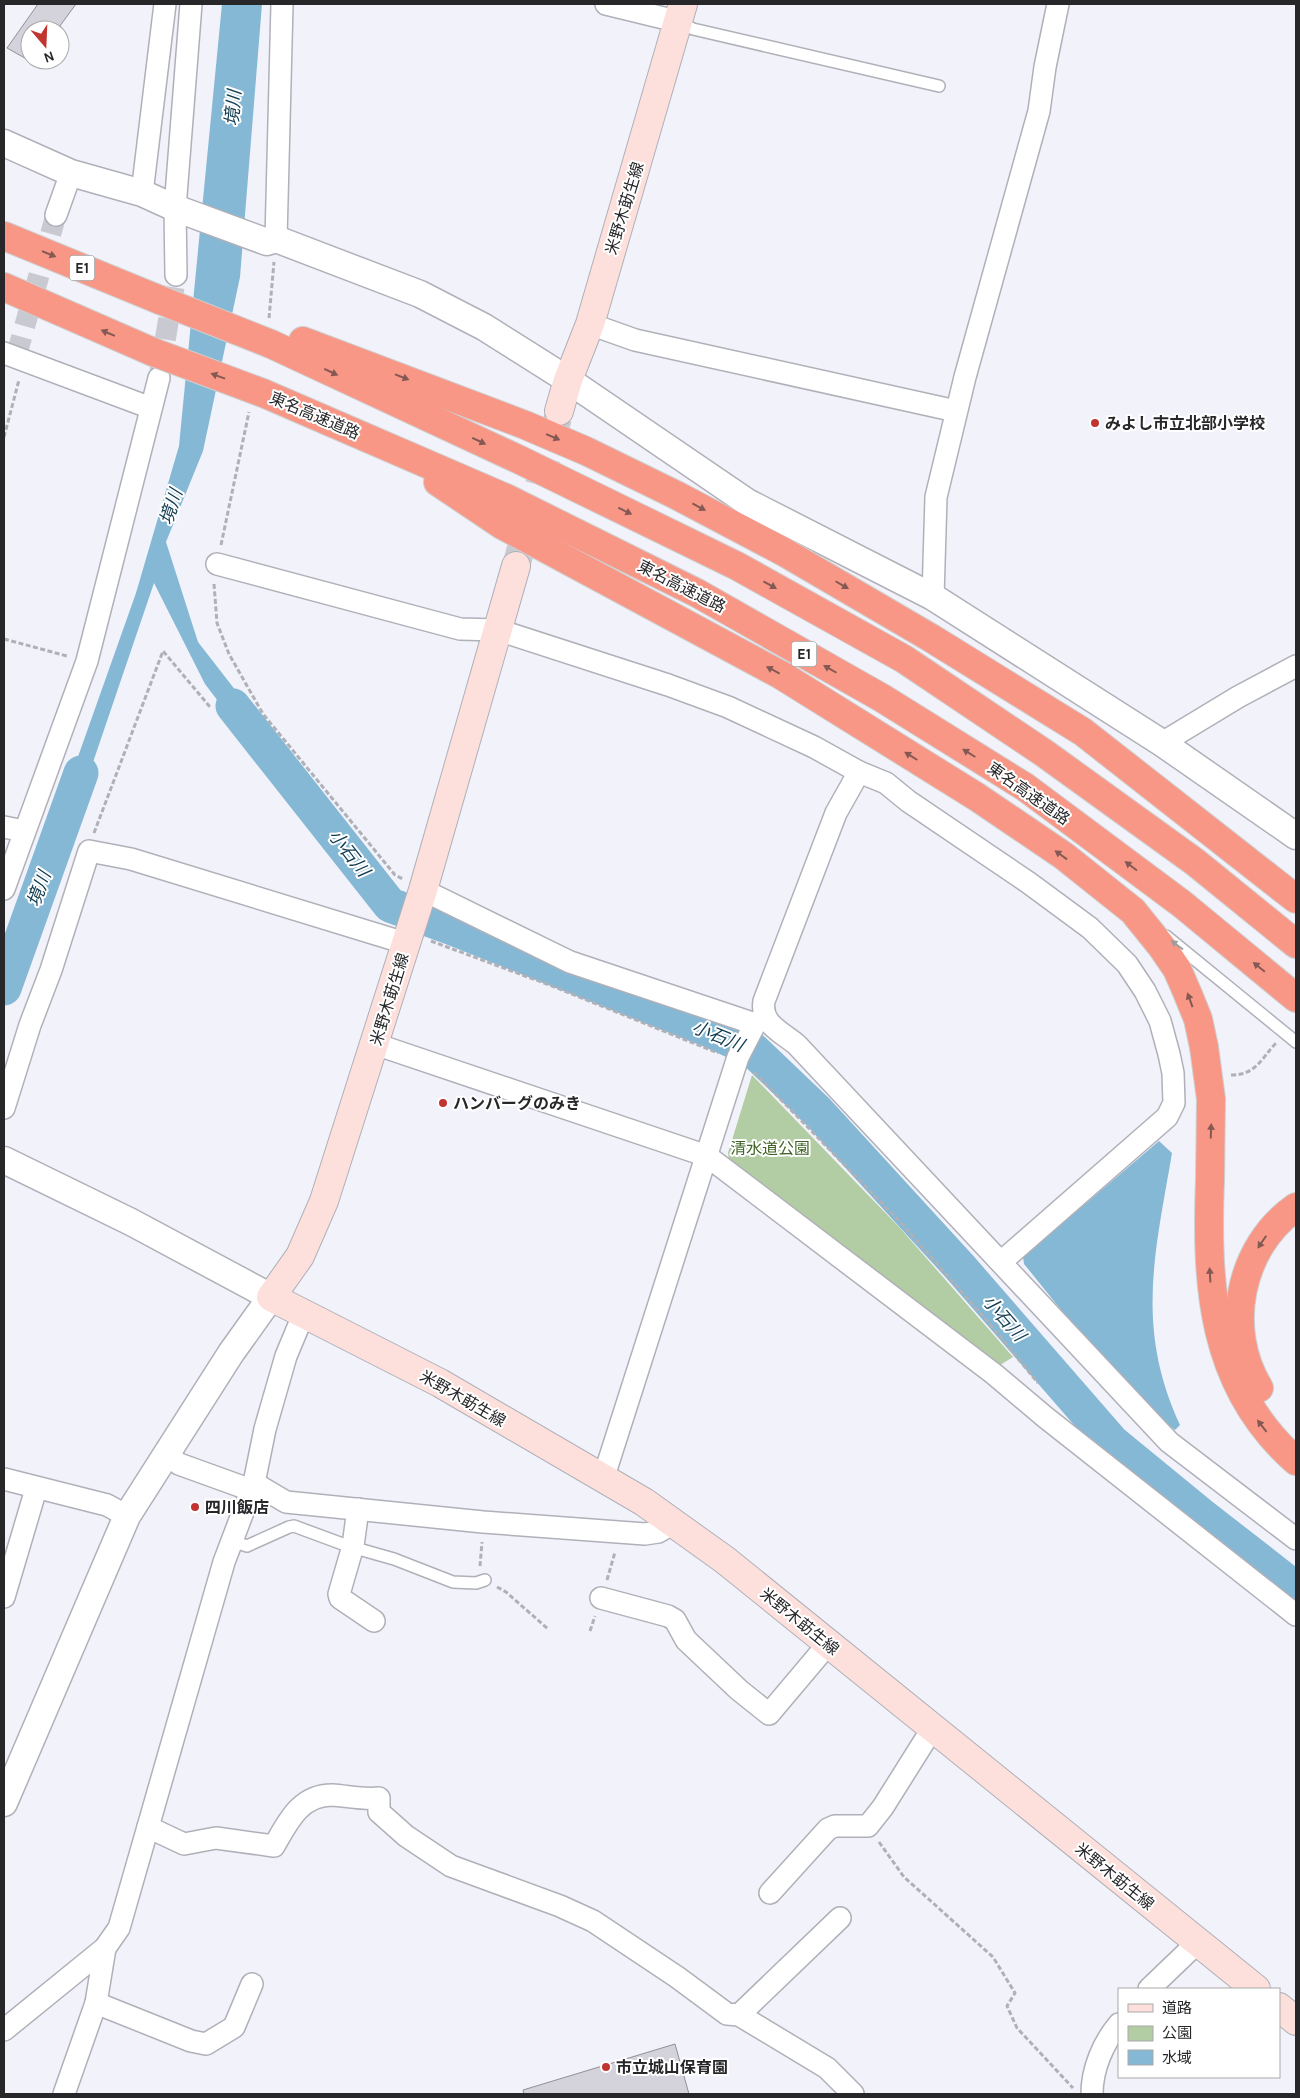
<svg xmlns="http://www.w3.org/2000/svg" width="1300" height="2098" font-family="Karla,'Noto Sans JP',sans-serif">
<rect width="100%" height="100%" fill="#f2f2fb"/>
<path fill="#b2cca3" d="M752 1075 900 1228 1013 1357 997 1367 730 1167 728 1153Z"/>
<g fill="#85b8d5">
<path d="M222 4H262L240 277 203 451 166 542 198 642 271 736 256 751 205 684 154 583 73 821 57 816 136 593 179 446Z"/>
<path d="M1159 1141 1172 1153C1155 1253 1135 1328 1180 1425L1175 1430C1116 1384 1071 1321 1024 1264L1023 1257Z"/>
</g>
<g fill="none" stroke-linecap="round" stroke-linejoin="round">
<g stroke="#85b8d5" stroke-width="35">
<path d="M233 706 390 905 450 927 714 1032 753 1050 818 1112 959 1266 1112 1442 1201 1515 1296 1589"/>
<path d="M4 988 81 773"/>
</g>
</g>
<g fill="#d4d3dc" stroke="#909098">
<path d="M38 4H76L57 30H30V61L7 48Z"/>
<path d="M675 2044 689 2094H524L523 2090Z"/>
</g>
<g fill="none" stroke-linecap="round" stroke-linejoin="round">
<g stroke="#c9c9d1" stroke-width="21" stroke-dasharray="21 11" stroke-linecap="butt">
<path d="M16 357 56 215"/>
<path d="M160 371 176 275"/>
</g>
<path stroke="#c9c9d1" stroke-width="28" stroke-dasharray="28 14" stroke-linecap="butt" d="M516 566 559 414"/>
<g stroke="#b0b0b9" stroke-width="14">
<g id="service">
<path d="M680 22 693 29 939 86"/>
<path d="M1166 936 1296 1042"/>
<path d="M232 1541 247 1546 289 1527 294 1526 348 1546 394 1559 453 1582 476 1583 485 1580"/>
</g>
</g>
<g stroke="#b0b0b9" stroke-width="24">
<g id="minor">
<path d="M606 4 680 22"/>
<path d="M142 193 165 4"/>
<path d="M56 215 71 173"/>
<path d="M276 239 282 4"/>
<path d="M176 275 175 208 191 4"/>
<path d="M590 324 635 340 956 411"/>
<path d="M4 353 151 408"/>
<path d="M217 564 460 629 498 630 668 685 728 707 814 747 859 772 886 783 908 801 1029 883 1090 928 1127 964 1145 991 1160 1021 1169 1054 1173 1073 1174 1103 1167 1117 1001 1262"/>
<path d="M933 597 936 497 965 377 1039 111 1045 67 1058 4"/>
<path d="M1162 743 1238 697 1296 666"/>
<path d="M859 772 836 813 764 1001C760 1024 782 1032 797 1045L1169 1442 1296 1539"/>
<path d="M4 827 24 831"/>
<path d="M4 889 87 661 159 378"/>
<path d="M423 890 570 962 755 1024"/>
<path d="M375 1044 707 1156 994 1374 1045 1417 1296 1615"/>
<path d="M4 1108 30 1025 51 970 89 851 131 859 405 943"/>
<path d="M167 1454 179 1464 251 1490"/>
<path d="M4 1479 107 1505 127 1516"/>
<path d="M603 1479 738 1057 755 1024 765 1017"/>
<path d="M254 1483 286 1502 483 1522 645 1534 658 1532 674 1523"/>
<path d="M358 1509 353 1546 339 1594 340 1598 374 1621"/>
<path d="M4 1597 36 1489"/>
<path d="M601 1598 668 1616 675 1620 686 1640 739 1690 769 1714 828 1644"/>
<path d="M148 1827 184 1844 216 1838 274 1846C288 1822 300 1795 332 1795 348 1796 363 1800 379 1798V1812L406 1836 451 1866 560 1906 593 1921 677 1977 727 2014 739 2015 827 2068 853 2094"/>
<path d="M770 1893 828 1829 835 1826H868L883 1807 932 1729"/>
<path d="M1149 1989 1197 1943"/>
<path d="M96 2003 191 2041 206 2044 234 2027 252 1984"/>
<path d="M739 2015 840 1918"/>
<path d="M4 2030 105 1948 119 1928 224 1562 254 1483 265 1429 286 1356 304 1313"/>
<path d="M64 2094 96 2003 105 1948"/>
<path d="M1092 2094C1092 2069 1103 2043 1119 2024"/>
</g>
</g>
<g stroke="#b0b0b9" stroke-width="29">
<g id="tertiary">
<path d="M4 143 71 173 142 193 175 208 267 242 276 239 420 294 484 327 568 380 747 502 933 597 1162 743 1296 836"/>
<path d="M4 1160 131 1222 271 1297 231 1353 127 1516 4 1803"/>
</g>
</g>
<g stroke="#b0b0b9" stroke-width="30">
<g id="secondary">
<path d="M559 411 568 380 590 324 683 4"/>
<path d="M516 566 423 890 324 1201 300 1256 271 1297 440 1383 644 1502 725 1560 1256 1989"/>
<path d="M1279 2007 1296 2021"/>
</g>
</g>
<g stroke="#cfcfd0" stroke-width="30">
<g id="motorway">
<path d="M4 236 160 300"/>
<path d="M4 287 153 352"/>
<path d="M303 341 525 425 586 451 676 495 784 552 931 638 1083 732 1296 899"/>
<path d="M271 344 520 460 737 566 904 659 1044 753 1195 862 1296 944"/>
<path d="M263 393 506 498 697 593 882 698 1025 787 1182 904 1296 998"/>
<path d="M438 482 502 525 781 675 977 797 1064 856 1133 911 1162 947 1177 969 1187 992 1198 1019 1204 1047"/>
<path d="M1210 1180C1206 1286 1211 1386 1296 1461"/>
<path d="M1259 1388C1223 1329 1239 1247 1296 1207"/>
</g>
</g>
<g stroke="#b0b0b7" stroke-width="3" stroke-dasharray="5 2.5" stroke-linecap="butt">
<path d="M269 318 274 262"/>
<path d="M4 437 19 380"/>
<path d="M221 545 249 412"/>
<path d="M214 584 217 623 229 654 263 714 395 875 403 879"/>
<path d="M4 639 67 656"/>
<path d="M94 833 163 651 210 707"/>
<path d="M431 941 552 986 718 1053"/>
<path d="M754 1072 903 1225 988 1322 1038 1383"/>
<path d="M1231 1075C1256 1075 1261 1059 1276 1043"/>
<path d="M480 1566 482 1542"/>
<path d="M607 1580 615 1552"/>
<path d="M497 1587 506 1592 548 1629"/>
<path d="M590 1631 595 1616"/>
<path d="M879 1842 904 1877 993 1957 1015 1993 1007 2006 1017 2028 1073 2088"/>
</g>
<use href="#service" stroke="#fff" stroke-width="11"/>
<use href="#minor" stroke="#fff" stroke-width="21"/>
<use href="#tertiary" stroke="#fff" stroke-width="26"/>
<use href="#secondary" stroke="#fde0db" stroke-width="28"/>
<use href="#motorway" stroke="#f89786" stroke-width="28"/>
<g stroke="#cfcfd0" stroke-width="30" stroke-linecap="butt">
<g id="motorway-bridge">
<path d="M160 300 271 344"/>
<path d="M153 352 263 393"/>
<path d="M1204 1047 1211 1099 1210 1180"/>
</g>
</g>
<use href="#motorway-bridge" stroke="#f89786" stroke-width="28"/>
</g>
<defs><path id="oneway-solid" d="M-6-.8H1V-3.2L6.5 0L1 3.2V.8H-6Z" transform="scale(1.25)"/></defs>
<g fill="#855953">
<use href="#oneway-solid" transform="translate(49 254) rotate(22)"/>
<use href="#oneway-solid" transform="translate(108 333) rotate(-157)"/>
<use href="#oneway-solid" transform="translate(331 372) rotate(25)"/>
<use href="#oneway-solid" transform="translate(218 376) rotate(-160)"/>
<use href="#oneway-solid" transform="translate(402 377) rotate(21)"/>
<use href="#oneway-solid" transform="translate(553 437) rotate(23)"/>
<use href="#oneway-solid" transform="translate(479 441) rotate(25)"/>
<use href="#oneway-solid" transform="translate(699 507) rotate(28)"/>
<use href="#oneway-solid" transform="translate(625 511) rotate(26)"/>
<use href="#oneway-solid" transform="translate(770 585) rotate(29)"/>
<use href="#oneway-solid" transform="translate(842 585) rotate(30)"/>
<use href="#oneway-solid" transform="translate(830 669) rotate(-150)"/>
<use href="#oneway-solid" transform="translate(773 670) rotate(-152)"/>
<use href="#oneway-solid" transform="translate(969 753) rotate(-148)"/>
<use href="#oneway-solid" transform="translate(911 756) rotate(-148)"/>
<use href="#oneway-solid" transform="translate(1061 855) rotate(-144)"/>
<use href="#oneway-solid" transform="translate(1131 866) rotate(-143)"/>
<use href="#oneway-solid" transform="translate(1259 967) rotate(-141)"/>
<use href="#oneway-solid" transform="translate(1190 1000) rotate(-110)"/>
<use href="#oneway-solid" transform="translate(1211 1131) rotate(-88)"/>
<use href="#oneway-solid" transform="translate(1262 1242) rotate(124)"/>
<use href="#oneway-solid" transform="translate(1210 1275) rotate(-93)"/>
<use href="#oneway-solid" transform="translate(1262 1426) rotate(-128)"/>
</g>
<use fill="#9e9e9f" href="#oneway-solid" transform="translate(1177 945) rotate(-143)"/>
<g fill="#c23430" stroke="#fff" stroke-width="2">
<circle cx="1095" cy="423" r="5"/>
<circle cx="443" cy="1103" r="5"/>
<circle cx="195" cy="1507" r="5"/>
<circle cx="606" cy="2067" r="5"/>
</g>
<g text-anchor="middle" stroke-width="4" stroke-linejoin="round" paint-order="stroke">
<g fill="#fff" stroke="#68686a" stroke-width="1">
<rect x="69.5" y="255.5" width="25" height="25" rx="4"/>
<rect x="791.5" y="641.5" width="25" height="25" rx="4"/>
</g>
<g font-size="15" font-weight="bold" fill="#27272a">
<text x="82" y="273">E1</text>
<text x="804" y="659">E1</text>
</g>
<g font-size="16" fill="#27272a" stroke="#fff">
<text transform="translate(624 208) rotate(-73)" y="6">米野木莇生線</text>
<text transform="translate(315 415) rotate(23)" y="6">東名高速道路</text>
<text transform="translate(682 586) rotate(27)" y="6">東名高速道路</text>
<text transform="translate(1029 793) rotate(35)" y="6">東名高速道路</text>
<text transform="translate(389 999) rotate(-73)" y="6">米野木莇生線</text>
<text transform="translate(463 1398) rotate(30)" y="6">米野木莇生線</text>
<text transform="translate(800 1621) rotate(39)" y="6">米野木莇生線</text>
<text transform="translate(1115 1876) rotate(39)" y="6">米野木莇生線</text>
</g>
<g font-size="16" font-weight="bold" fill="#27272a" stroke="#fff" text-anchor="start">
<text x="1105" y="429">みよし市立北部小学校</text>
<text x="453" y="1109">ハンバーグのみき</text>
<text x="205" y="1513">四川飯店</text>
<text x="616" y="2073">市立城山保育園</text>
</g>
<g font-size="16" fill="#406326" stroke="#fff">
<text x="770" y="1154">清水道公園</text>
</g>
<g font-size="18" font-style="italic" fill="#113c51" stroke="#fff">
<text transform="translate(233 108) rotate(-85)" y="6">境川</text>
<text transform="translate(171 507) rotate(-72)" y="6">境川</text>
<text transform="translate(349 853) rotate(52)" y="6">小石川</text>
<text transform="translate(39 889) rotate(-70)" y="6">境川</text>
<text transform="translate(718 1036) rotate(22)" y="6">小石川</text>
<text transform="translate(1004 1318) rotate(49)" y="6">小石川</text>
</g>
</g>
<rect width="1300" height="2098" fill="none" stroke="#27272a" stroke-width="10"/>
<rect x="1118" y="1988" width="162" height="90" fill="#ffffff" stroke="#a9a9aa"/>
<rect x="1128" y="2004" width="25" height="8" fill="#fde0db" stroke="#a9a9aa"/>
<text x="1162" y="2013" font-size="15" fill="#27272a">道路</text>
<rect x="1128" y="2026" width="25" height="15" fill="#b2cca3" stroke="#a9a9aa"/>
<text x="1162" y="2038" font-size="15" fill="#27272a">公園</text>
<rect x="1128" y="2050" width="25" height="15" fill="#85b8d5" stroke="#a9a9aa"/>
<text x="1162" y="2063" font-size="15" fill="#27272a">水域</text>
<g transform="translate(45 45) rotate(161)"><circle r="24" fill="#ffffff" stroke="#a9a9aa"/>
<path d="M0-4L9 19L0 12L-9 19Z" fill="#c23430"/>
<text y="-8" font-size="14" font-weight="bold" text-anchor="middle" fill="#27272a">N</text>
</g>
</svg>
